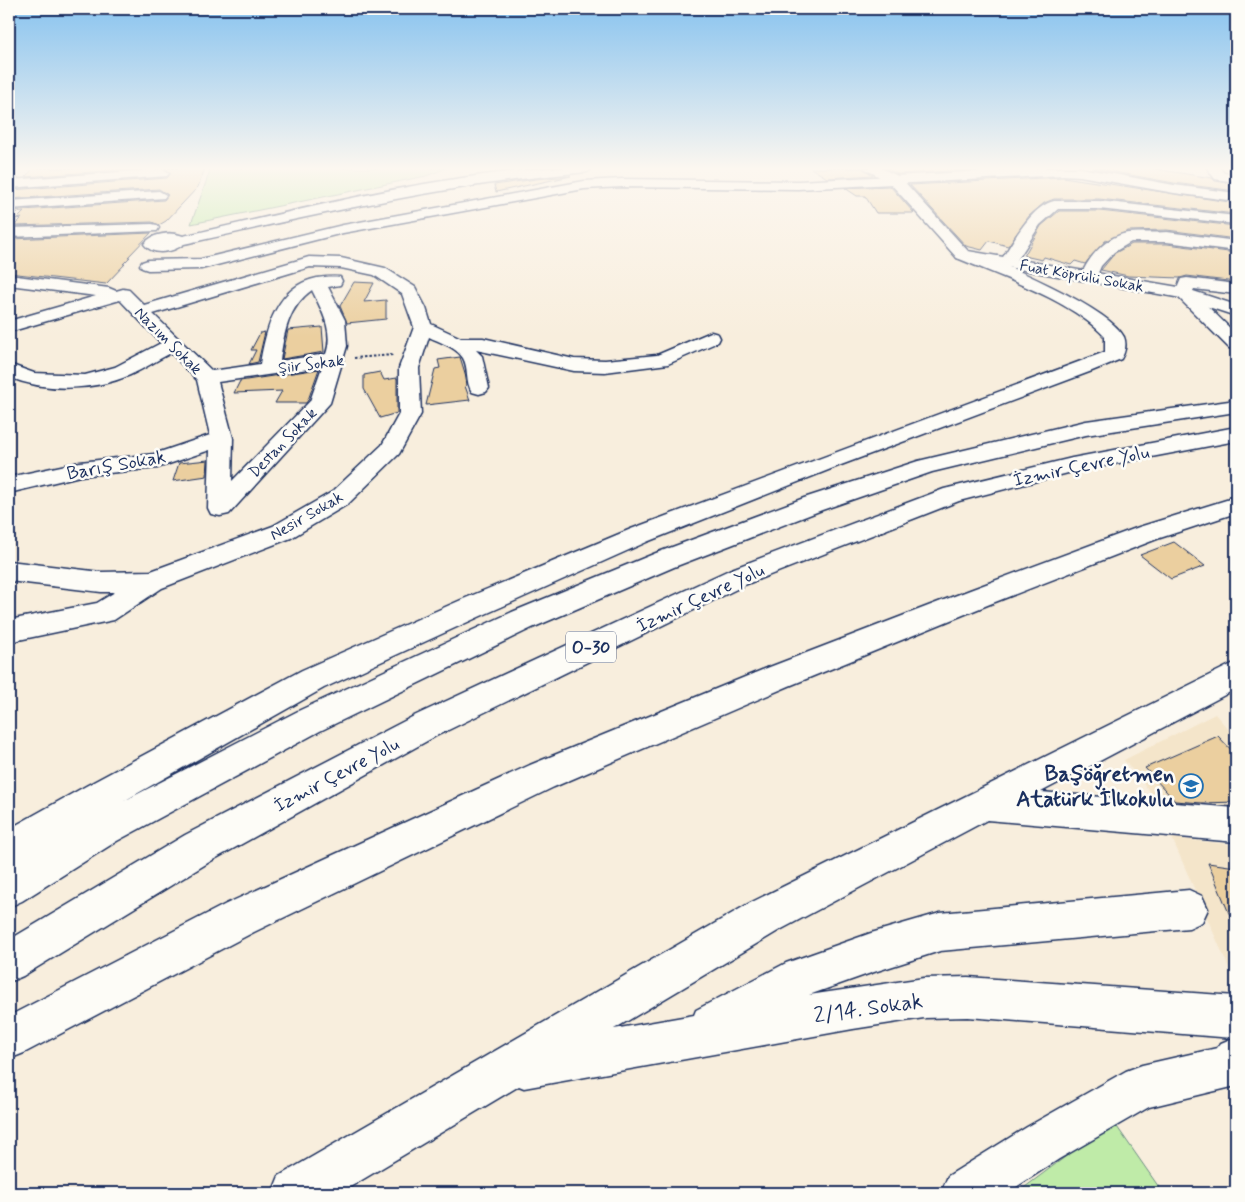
<svg xmlns="http://www.w3.org/2000/svg" width="1245" height="1202" font-family="Mynerve,sans-serif">
<rect width="100%" height="100%" fill="#f8eedd"/>
<filter id="ink" filterUnits="userSpaceOnUse"><feTurbulence type="fractalNoise" baseFrequency=".02" numOctaves="2"/><feDisplacementMap in="SourceGraphic" scale="10" xChannelSelector="R" yChannelSelector="G"/><feConvolveMatrix kernelMatrix="1 2 1 2 8 2 1 2 1" color-interpolation-filters="sRGB"/></filter>
<g filter="url(#ink)">
<g fill="#f4e5ca">
<path d="M1215 714 1236 738V815L1168 813 1124 760Z"/>
<path d="M1172 838 1236 845V984Z"/>
</g>
<g fill="#bfeba8" stroke="#6d8d83">
<path d="M211 168H447L426 176 191 224Z"/>
<path d="M1113 1121 1163 1193H1017Z"/>
</g>
<g fill="#ebcf9f" stroke="#1b2f5e">
<path d="M34 168H146L25 177Z"/>
<path d="M165 168H205L198 187 166 221 159 225 152 222 14 226 22 218 17 219 24 212 9 213V211L164 200 168 195 159 189 9 199V192L11 190 167 178 171 173Z"/>
<path d="M811 168H862L873 175 827 178Z"/>
<path d="M886 168H1001L898 174Z"/>
<path d="M1093 168H1149L1212 178 1215 181 1236 184V191L1174 183Z"/>
<path d="M571 176 496 192 494 185 536 179Z"/>
<path d="M1063 177 1236 203V214L1099 199H1054L1044 203 1029 216 1008 246 989 241 982 250 966 246 910 185Z"/>
<path d="M890 186 914 213H876L865 196H857L845 188Z"/>
<path d="M1059 211H1099L1236 226V239L1167 230 1128 231 1105 241 1085 264 1075 261 1071 265 1044 257 1042 260 1024 256 1041 226Z"/>
<path d="M151 233 128 257H130L123 264H125L106 284 9 273V242L12 239Z"/>
<path d="M1132 244H1167L1236 253V282L1187 276 1180 278 1128 276 1101 270 1115 253Z"/>
<path d="M354 282 374 283 364 302 386 300V319L347 323 340 306Z"/>
<path d="M322 327 324 352 282 359 288 330Z"/>
<path d="M265 332 258 362 249 364 256 350H251L260 333Z"/>
<path d="M460 357 465 373 467 385 465 386 470 400 426 405 435 369 440 368 438 360Z"/>
<path d="M319 369 308 400 306 403H275L282 391 234 393 240 381Z"/>
<path d="M380 372 384 380 397 378V413L380 418 364 389V375Z"/>
<path d="M208 460 207 476 173 481 179 463Z"/>
<path d="M1174 542 1205 566 1171 579 1140 555Z"/>
<path d="M1218 736 1236 755V802L1202 803 1175 801 1145 768Z"/>
<path d="M1208 863 1236 867V930Z"/>
</g>
<g fill="none" stroke-linecap="round" stroke-linejoin="round">
<g stroke="#1b2f5e" stroke-width="3">
<g id="minor">
<path d="M593 168 587 172C450 184 318 214 184 244 173 252 154 257 144 244 152 233 171 231 183 236 300 210 417 179 536 169 555 167 574 168 593 168Z"/>
<path d="M1041 168H1081L1174 185 1236 193V201L1174 193 1080 176 1063 175 798 189 622 187 584 189 343 233 201 269 148 270 142 268 140 265 142 262 148 260 201 259 343 225 584 181 622 179 798 181Z"/>
<path d="M1207 168H1220L1224 173 1236 174V182L1215 179Z"/>
<path d="M162 169 169 173 167 176 9 188V180Z"/>
<path d="M159 191 166 195 164 198 9 209V201Z"/>
<path d="M1054 201H1099L1236 216V224L1099 209H1058L1040 225 1014 265H1002L1000 262C1012 243 1031 206 1054 201Z"/>
<path d="M152 224 157 225 159 228 157 231 9 237V228Z"/>
<path d="M1167 232 1236 241V251L1167 242H1131L1114 252 1101 266 1095 280H1083L1081 276C1088 257 1107 236 1128 233 1141 232 1154 233 1167 232Z"/>
<path d="M309 257 341 258 385 268 415 287 426 308 431 324 461 338H483L574 359 605 360 657 355 711 332 718 334 720 338 718 342 668 364 605 372 574 371 476 350 482 356 489 388 486 392 479 394 472 392C465 382 469 368 463 358 456 347 439 342 429 337L419 368 421 414 399 454 348 504 291 538 162 588 114 620 9 642V620L97 603 115 592H101L9 581V561L101 572 151 571 273 526 332 492 382 445 399 414V368L414 327 402 294 374 275 341 268 310 267 153 314 212 371 260 364C266 329 276 286 317 278 324 277 332 276 340 277L342 281 340 285 328 287 345 320 347 346 330 403 229 514 220 516 211 514 208 508 210 450 157 468 80 476 9 493V477L80 462 154 454 210 435 197 380 171 353C157 360 144 369 130 375 94 391 45 392 9 377V364L34 373 85 375 115 367 161 343 120 300 9 332V321L96 296 9 285V275L109 288 116 291 123 289 129 290 144 305ZM312 290C322 311 334 331 326 354L280 361C284 333 288 307 312 290ZM322 367 310 401 232 481 233 438 218 382Z"/>
<path d="M1187 278 1236 284V294L1194 289 1190 297 1184 298 1178 297 1175 293 1181 279Z"/>
<path d="M1236 662V689L1041 792 1236 808V842L987 820 778 931 614 1029 694 1015 696 1010 786 963 871 933 940 913 1189 890 1202 896 1208 909 1202 922 1189 928 940 951 871 973 809 995 924 978 968 977 1236 996V1086L1149 1107 1059 1159 1007 1193H941L948 1176 1027 1127 1126 1071 1142 1065 1217 1048 1221 1043 1233 1038 968 1017 924 1018 853 1029 524 1088 519 1086 340 1193H272L279 1176 750 903Z"/>
</g>
</g>
<g stroke="#1b2f5e" stroke-width="3">
<path id="major" d="M864 168H881L900 177 968 251 1184 288 1236 305V316L1181 298 957 258 890 183Z"/>
</g>
<g stroke="#1b2f5e" stroke-width="3">
<g id="highway">
<path d="M963 250C995 258 1111 309 1124 337 1127 344 1125 353 1121 359L1092 371 841 465 649 541 481 616 324 688 124 801 298 711 512 612 656 553 804 498 918 461 1086 421 1236 400V412L1086 435 932 472 822 510 674 567 532 628 320 731 117 841 22 901 9 907V829L86 786 302 670 461 600 631 529 1105 352V337C1073 301 1002 277 957 258L955 255 957 252Z"/>
<path d="M1184 288 1190 289 1236 334V350L1229 348 1178 297 1175 293 1178 289Z"/>
<path d="M1236 427V441L1072 472 959 501 747 584 436 736 211 861 23 976 9 982V940L185 835 414 716 729 570 944 489 1072 458Z"/>
<path d="M1236 497V513L1157 539 990 604 789 686 554 787 254 932 24 1053 9 1059V1016L226 904 530 765 767 668 970 590 1139 527Z"/>
</g>
</g>
<path stroke="#1b2f5e" stroke-width="2" stroke-dasharray="2.5 2" stroke-linecap="butt" d="M354 358 393 355"/>
<use href="#minor" fill="#fdfcf7" fill-rule="evenodd"/>
<use href="#major" fill="#fdfcf7" fill-rule="evenodd"/>
<use href="#highway" fill="#fdfcf7" fill-rule="evenodd"/>
</g>
</g>
<linearGradient id="sky" x2="0" y2="1"><stop stop-color="#88c3ef"/><stop offset="0.5" stop-color="#fcf7f0"/><stop offset="1" stop-color="#fcf7f0" stop-opacity="0"/></linearGradient>
<rect width="1245" height="337" fill="url(#sky)"/>
<defs>
<g id="school-ring" transform="scale(1.25)"><circle r="9.5" fill="#fdfcf7" stroke="#1f6fb2" stroke-width="1.5"/><path d="M0-5L7-2L0 1L-7-2ZM-4 1L0 2.5L4 1V4Q0 6-4 4Z" fill="#1f6fb2"/></g>
</defs>
<g fill-rule="evenodd">
<use href="#school-ring" x="1191" y="786"/>
</g>
<g text-anchor="middle" stroke-width="5" stroke-linejoin="round" paint-order="stroke">
<g font-size="16" fill="#1b2f5e" stroke="#fdfcf7">
<text transform="translate(1082 275) rotate(10)" y="6">Fuat Köprülü Sokak</text>
<text transform="translate(169 340) rotate(45)" y="6">Nazım Sokak</text>
<text transform="translate(311 363) rotate(-7)" y="6">Şiir Sokak</text>
<text transform="translate(282 442) rotate(-46)" y="6">Destan Sokak</text>
<text transform="translate(306 515) rotate(-30)" y="6">Nesir Sokak</text>
</g>
<rect fill="#fdfcf7" stroke="#5f6c8c" stroke-width="1" x="566" y="631.5" width="50" height="31" rx="4"/>
<g font-size="18" font-weight="bold" fill="#1b2f5e">
<text x="591" y="653">O-30</text>
</g>
<g font-size="19" fill="#1b2f5e" stroke="#fdfcf7">
<text transform="translate(116 464) rotate(-10)" y="7">Barış Sokak</text>
<text transform="translate(1081 465) rotate(-12)" y="7">İzmir Çevre Yolu</text>
<text transform="translate(700 597) rotate(-25)" y="7">İzmir Çevre Yolu</text>
<text transform="translate(336 774) rotate(-28)" y="7">İzmir Çevre Yolu</text>
</g>
<g font-size="22" font-weight="bold" fill="#1b2f5e" stroke="#fdfcf7" text-anchor="end">
<text x="1174" y="781">Başöğretmen<tspan x="1174" dy="25">Atatürk İlkokulu</tspan></text>
</g>
<g font-size="22" fill="#1b2f5e" stroke="#fdfcf7">
<text transform="translate(868 1007) rotate(-8)" y="8">2/14. Sokak</text>
</g>
</g>
<rect width="1245" height="1202" fill="none" stroke="#fdfcf7" stroke-width="30"/>
<rect x="15" y="15" width="1215" height="1172" fill="none" stroke="#1b2f5e" stroke-width="2" filter="url(#ink)"/>
</svg>
